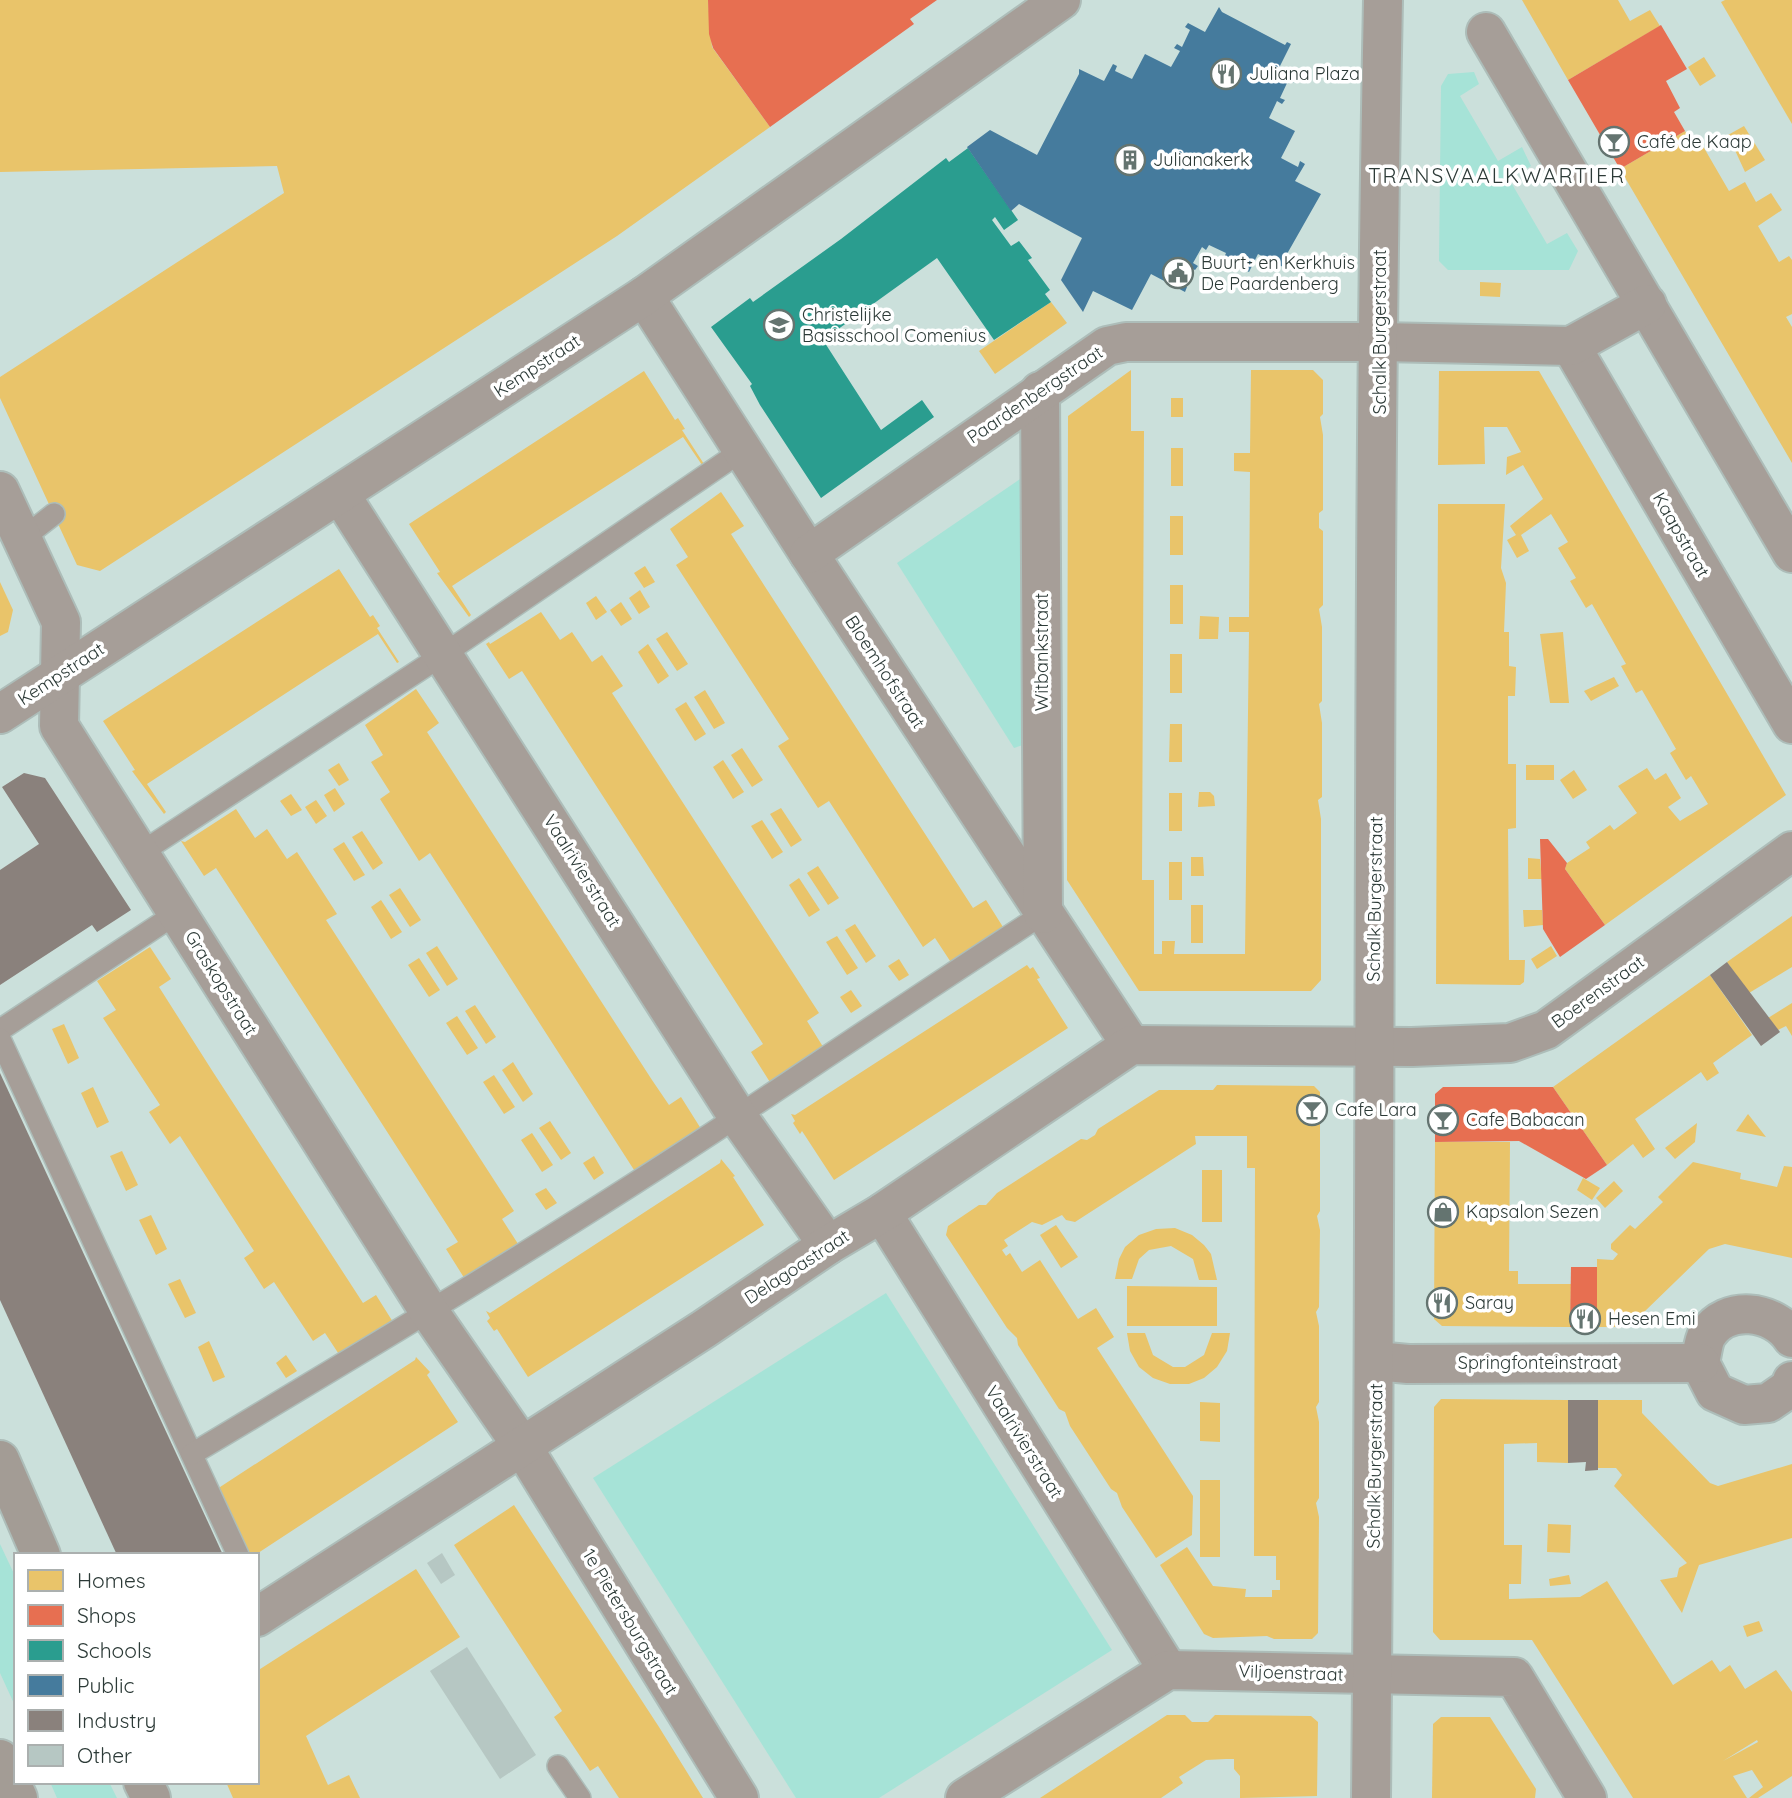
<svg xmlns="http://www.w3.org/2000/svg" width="1792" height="1798" font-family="Quicksand,sans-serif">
<rect width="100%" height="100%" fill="#cbe0db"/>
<g fill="#a6e3d7">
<path d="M1474 72 1479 84 1460 96 1498 161 1522 147 1531 166 1509 179 1547 244 1567 233 1578 251 1569 270H1448L1439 261 1441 86 1448 74Z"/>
<path d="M1023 477 1029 743 1014 748 897 563Z"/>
<path d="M886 1293 1112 1650 879 1798H796L593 1478Z"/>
<path d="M0 1544 16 1578V1708L0 1673Z"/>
<path d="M50 1782H109L117 1798H57Z"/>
</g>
<g fill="#e9c46a" fill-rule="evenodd">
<path d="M0 0H708L712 47 770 127 617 236 100 571 77 565 0 398V377L284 193 277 166 0 172Z"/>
<path d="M1522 0H1618L1630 21 1650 10 1660 26 1568 80Z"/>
<path d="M1725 0H1792V124L1721 2Z"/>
<path d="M1704 57 1716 76 1700 86 1688 67Z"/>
<path d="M1744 126 1765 160 1745 172 1728 135Z"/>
<path d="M1685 131 1693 145 1700 141 1729 191 1745 182 1756 202 1771 193 1782 210 1758 226 1779 262 1789 256 1792 260V314L1786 317 1792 327V463L1620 169Z"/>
<path d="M1480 282 1501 283 1500 297 1480 296Z"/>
<path d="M1051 302 1067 323 995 374 979 351Z"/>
<path d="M1131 370V431H1144L1142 880H1154V954H1162V941H1175L1174 954H1245L1249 632H1229V617H1249L1250 472 1234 471V453H1250L1251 370H1313L1323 380V414L1320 417 1323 435V510L1319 513V528L1323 531V605L1319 609 1322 627V701L1319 704 1322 723V797L1318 800 1321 819V980L1311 991H1139L1067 880 1068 416Z"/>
<path d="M644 371 675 420 678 418 685 429 682 430 704 464 702 465 683 437 538 530 452 586 471 615 469 617 437 573 440 572 409 524Z"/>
<path d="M1439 371H1539L1786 795 1605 925 1565 869 1567 863 1590 848 1586 842 1610 825 1614 830 1637 813 1618 786 1647 768 1655 780 1666 773 1681 798 1668 807 1680 821 1708 804 1691 776 1686 780 1670 753 1676 749 1642 690 1636 693 1621 666 1626 664 1592 604 1586 608 1570 581 1576 578 1558 548 1568 542 1551 514 1521 535 1529 551 1517 558 1507 540 1516 535 1510 526 1543 499 1523 465 1506 475 1507 457 1521 452 1507 427H1484L1485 464 1438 465Z"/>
<rect x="1171" y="398" width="12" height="19"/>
<rect x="1171" y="448" width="12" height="38"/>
<path d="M721 492 744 526 731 534 973 908 986 900 1008 935 954 967 935 938 923 947 829 801 818 808 778 746 789 739 676 565 688 557 670 529Z"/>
<path d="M1438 504H1505L1501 568 1506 583 1504 632H1509V666L1516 667 1515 696H1508V764H1516V828L1508 829 1509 960H1525L1524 982 1520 985 1436 984Z"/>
<rect x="1170" y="516" width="13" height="39"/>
<path d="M645 566 655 582 644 588 634 573Z"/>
<path d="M339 569 370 617 373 615 380 626 377 628 399 662 397 663 378 634 320 671 147 784 166 812 164 814 132 771 135 770 103 721Z"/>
<path d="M0 582 13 610 8 632 0 636Z"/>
<rect x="1170" y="585" width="13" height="39"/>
<path d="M640 590 650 607 639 614 629 598Z"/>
<path d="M596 596 607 612 596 620 586 603Z"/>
<path d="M621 602 632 619 621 626 610 610Z"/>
<path d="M541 612 560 640 572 632 592 662 602 655 623 686 612 693 819 1013 807 1021 825 1050 773 1087 751 1052 763 1044 522 671 509 679 486 644 489 642 490 644Z"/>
<path d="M1200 616 1219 617 1218 639H1199Z"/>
<path d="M667 632 688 664 677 671 656 639Z"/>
<path d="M1563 632 1569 703H1550L1540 634Z"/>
<path d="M648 644 669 676 658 684 638 652Z"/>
<rect x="1170" y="654" width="12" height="39"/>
<path d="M1614 677 1619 686 1591 701 1584 691Z"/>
<path d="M416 689 439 723 427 732 652 1080 669 1105 681 1097 703 1132 636 1173 430 853 419 861 380 799 390 792 371 762 383 755 365 725Z"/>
<path d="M705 690 725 723 714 729 694 697Z"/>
<path d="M686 702 706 734 695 741 675 709Z"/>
<path d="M1170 724H1182V762H1169Z"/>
<path d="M742 748 763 780 752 787 731 755Z"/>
<path d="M723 760 744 792 733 799 713 767Z"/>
<path d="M339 763 349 780 339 786 328 770Z"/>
<rect x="1526" y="765" width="28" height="15"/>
<path d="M1574 770 1587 790 1573 799 1560 780Z"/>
<path d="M335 788 345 804 334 812 324 795Z"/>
<path d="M1199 792H1210L1214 796 1215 806 1198 807Z"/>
<rect x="1169" y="793" width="13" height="38"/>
<path d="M291 794 302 810 291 816 280 801Z"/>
<path d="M316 800 327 816 316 824 305 807Z"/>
<path d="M781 808 802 840 791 847 770 814Z"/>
<path d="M236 809 255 838 267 829 287 859 297 852 337 914 326 920 514 1211 502 1219 520 1247 468 1284 446 1249 458 1242 366 1099 216 868 204 876 181 841 185 842Z"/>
<path d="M762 820 783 852 772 859 751 826Z"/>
<path d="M362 831 383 863 373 870 352 837Z"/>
<path d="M344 842 365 875 354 881 333 849Z"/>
<path d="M1191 857H1203L1204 876H1191Z"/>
<path d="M1528 858 1540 859 1542 879H1528Z"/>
<rect x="1169" y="862" width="13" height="38"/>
<path d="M818 866 839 898 828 905 807 873Z"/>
<path d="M799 878 820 910 809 917 789 885Z"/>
<path d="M400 888 421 920 410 927 389 895Z"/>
<path d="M381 900 402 932 391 939 371 907Z"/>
<rect x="1191" y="905" width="12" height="38"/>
<path d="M1523 910H1542L1543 925 1524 927Z"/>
<path d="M1792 916V967L1749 993 1727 962Z"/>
<path d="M855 924 876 956 866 963 845 930Z"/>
<path d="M837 936 858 968 847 975 826 942Z"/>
<path d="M437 946 458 979 447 986 426 953Z"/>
<path d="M1551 946 1557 956 1537 969 1531 959Z"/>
<path d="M150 947 171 979 159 987 213 1072 363 1303 376 1295 398 1330 344 1362 325 1333 313 1341 274 1282 264 1289 244 1258 254 1251 180 1136 170 1144 149 1112 160 1105 103 1018 116 1010 97 981Z"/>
<path d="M419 958 440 990 429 997 408 965Z"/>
<path d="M899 959 909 975 899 981 888 966Z"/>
<path d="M1027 965 1030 969 1033 967 1040 978 1037 979 1068 1028 834 1180 802 1131 800 1134 793 1123 795 1121 791 1114 795 1115Z"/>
<path d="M1710 975 1752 1035 1713 1063 1719 1073 1707 1081 1701 1072 1635 1119 1655 1149 1643 1158 1633 1144 1607 1165 1553 1087Z"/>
<path d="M851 990 862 1006 851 1013 840 997Z"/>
<path d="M1792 1003V1036L1786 1026 1778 1030 1768 1018Z"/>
<path d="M475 1005 496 1037 486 1044 465 1011Z"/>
<path d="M457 1016 478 1048 467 1055 446 1023Z"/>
<path d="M64 1024 79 1058 68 1064 52 1029Z"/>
<path d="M513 1062 533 1094 523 1102 502 1070Z"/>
<path d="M494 1075 515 1107 504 1114 483 1082Z"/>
<path d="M1217 1085 1314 1086 1320 1092V1211L1317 1216 1320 1230 1319 1307 1316 1312 1319 1326V1402L1316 1407 1319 1422V1498L1316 1503 1319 1517 1318 1633 1312 1639H1274L1267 1636 1213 1638 1204 1634 1160 1565 1187 1547 1213 1586 1246 1589 1245 1597H1272V1590H1280V1580H1276V1556H1254L1255 1168H1247V1136H1195L1196 1144 1075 1222 1066 1220 1062 1215 1042 1225 1032 1222 1004 1240 1008 1246 1002 1250 1006 1256 1010 1253 1022 1272 1040 1260 1078 1319 1096 1308 1114 1337 1097 1348 1193 1496 1192 1535 1156 1558 1122 1507 1117 1493 1111 1489 1070 1426 1065 1412 1059 1409 1018 1345 1017 1338 1007 1328 946 1235 948 1226 979 1205H986L997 1193 1081 1139 1087 1140 1095 1135 1098 1129 1159 1090H1213Z"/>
<path d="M93 1087 109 1122 97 1128 81 1093Z"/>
<path d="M1748 1114 1766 1137 1736 1131Z"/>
<path d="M550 1121 571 1153 561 1160 539 1128Z"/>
<path d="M1697 1123 1695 1142 1675 1159 1665 1148Z"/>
<path d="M532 1133 553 1165 542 1172 521 1140Z"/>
<path d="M1435 1142H1510L1509 1271H1518V1284H1571L1570 1327 1442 1326 1434 1319Z"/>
<path d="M122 1151 138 1185 126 1191 110 1156Z"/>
<path d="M594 1156 604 1173 594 1180 583 1163Z"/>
<path d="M721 1159 735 1176 733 1177 764 1225 528 1377 497 1329 494 1331 487 1321 490 1318 486 1311 490 1313 720 1163Z"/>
<path d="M1693 1162 1741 1173 1740 1179 1777 1187 1784 1166 1792 1167V1258L1725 1244 1709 1249 1642 1314V1327H1597V1259L1613 1260 1618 1254 1611 1249V1244L1630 1225 1635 1229 1663 1202 1658 1197Z"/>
<rect x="1202" y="1170" width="20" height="52"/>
<path d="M1583 1178 1600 1188 1592 1200 1577 1190Z"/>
<path d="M1614 1181 1623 1191 1605 1208 1596 1198Z"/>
<path d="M546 1188 557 1203 546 1210 535 1194Z"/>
<path d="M151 1215 167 1249 156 1255 139 1220Z"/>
<path d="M1056 1225 1078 1257 1061 1268 1040 1235Z"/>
<path d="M1175 1228 1192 1235 1204 1245 1211 1254 1217 1280H1199L1193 1259 1171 1246 1149 1250 1139 1259 1132 1279H1115L1119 1259 1125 1247 1139 1235 1156 1229Z"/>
<path d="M180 1279 196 1313 185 1318 168 1284Z"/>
<path d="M1127 1286 1217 1287V1326H1127Z"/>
<path d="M1127 1333H1145L1153 1355 1173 1367H1185L1204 1355 1212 1333H1230L1227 1351 1217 1367 1204 1378 1189 1384H1170L1153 1378 1139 1367 1130 1351Z"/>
<path d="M209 1341 225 1377 213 1382 198 1347Z"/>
<path d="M286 1355 297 1371 286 1378 276 1363Z"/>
<path d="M416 1357 430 1372 427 1375 458 1422 255 1555H244L217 1489 415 1360Z"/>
<path d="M1441 1399 1568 1400V1463L1537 1462V1443L1504 1444V1545H1522L1521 1584H1509V1599L1580 1597 1607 1581 1673 1685 1712 1660 1720 1672 1730 1665 1745 1689 1776 1670 1792 1692V1776L1758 1798H1749L1763 1787 1752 1770 1733 1776 1747 1798H1633L1532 1640H1440L1433 1632 1434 1407ZM1757 1740 1758 1742 1723 1761Z"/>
<path d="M1598 1400H1642V1413L1710 1483 1718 1486 1792 1464V1538L1699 1565 1682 1613 1660 1580 1677 1577 1679 1568 1687 1563 1614 1486 1622 1475 1616 1468H1598Z"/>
<path d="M1200 1402 1220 1403V1442L1200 1441Z"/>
<rect x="1200" y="1480" width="20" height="77"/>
<path d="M514 1505 659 1727 703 1798H619L598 1766 590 1771 554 1717 562 1711 454 1545Z"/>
<path d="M1548 1524 1571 1525 1570 1553 1547 1552Z"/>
<path d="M416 1569 460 1637 306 1736 328 1785 349 1775 360 1798H233L226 1782H257V1671Z"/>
<path d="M1569 1575 1571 1584 1550 1586 1549 1579Z"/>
<path d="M1759 1621 1763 1631 1747 1637 1743 1626Z"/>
<path d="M1167 1715H1185L1192 1722H1208L1215 1715 1311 1716 1318 1722 1317 1796 1240 1798V1776L1234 1769V1759H1226L1206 1760 1179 1777 1183 1783 1161 1798H1040Z"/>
<path d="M1441 1717H1490L1536 1789 1535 1798H1432L1433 1724Z"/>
</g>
<g fill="#e76f51">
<path d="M708 0H937L910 19 914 24 770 127 713 48 709 34Z"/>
<path d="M1661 25 1687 69 1666 81 1680 108 1674 112 1685 131 1620 169 1568 80Z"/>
<path d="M1540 839H1548L1567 863 1565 869 1605 925 1560 957 1543 929Z"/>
<path d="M1443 1087H1553L1607 1165 1586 1179 1519 1141 1435 1142V1094Z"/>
<path d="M1571 1267H1597V1327H1570Z"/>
</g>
<path fill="#2a9d8f" d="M968 148 1018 220 1004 230 995 217 992 220 1011 246 1019 241 1032 258 1028 260 1050 290 1045 294 1051 302 994 340 937 258 823 340 881 430 922 400 934 417 821 498 760 405 750 386 752 384 711 327 750 298 753 302 841 239 946 158 949 162Z"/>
<path fill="#457b9d" d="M1219 7 1222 12 1285 45 1287 42 1291 44 1278 70 1295 79 1293 83 1288 81 1280 98 1285 100 1282 104 1277 101 1269 118 1295 131 1281 158 1298 167 1300 161 1305 164 1295 181 1321 194 1283 261 1285 263 1283 267 1258 254 1249 272 1244 269 1247 264 1231 256 1228 261 1224 258 1226 253 1209 245 1206 250 1202 247 1193 263 1198 266 1195 270 1191 268 1181 284 1187 287 1185 292 1151 274 1132 310 1093 291 1083 312 1061 280 1082 238 1019 204 1011 211 967 147 990 130 1037 155 1079 74V69L1104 81 1113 64 1117 66 1115 71 1132 79 1145 54 1171 67 1180 51 1174 48 1177 44 1182 47 1190 30 1185 27 1188 23 1205 32Z"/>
<g fill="#8a817c">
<path d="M24 773 45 778 131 910 97 932 92 925 0 985V870L39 844 2 787Z"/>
<path d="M1727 962 1780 1032 1761 1046 1710 975Z"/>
<path d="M0 1073 207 1520 223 1555H117L83 1481 0 1300Z"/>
<path d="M1568 1400H1598V1470L1585 1471 1586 1462 1568 1463Z"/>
</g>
<g fill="#b6c7c3">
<path d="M442 1553 455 1575 441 1584 427 1563Z"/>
<path d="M467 1647 536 1755 500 1779 430 1671Z"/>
</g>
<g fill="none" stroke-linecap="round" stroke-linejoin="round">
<g stroke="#adbdb9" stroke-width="24">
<g id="lane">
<path d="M22 539 54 514"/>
<path d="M139 854 444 654 743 450"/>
<path d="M0 1030 177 913"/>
<path d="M0 1039 238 1555"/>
<path d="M192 1454C376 1344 560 1234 738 1116 840 1048 941 980 1043 914"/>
<path d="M558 1766 580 1798"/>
</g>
</g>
<g stroke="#adbdb9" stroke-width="42">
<g id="street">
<path d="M1486 32 1792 553"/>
<path d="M644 296 809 554 1131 1045"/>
<path d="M1571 346 1792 724"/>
<path d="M1040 391 1043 914"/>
<path d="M0 491 61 622 59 726 430 1313 522 1446 739 1798"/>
<path d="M340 494 738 1117 828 1245"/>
<path d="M809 554 1107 346 1126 342H1380L1571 346 1647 304"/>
<path d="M0 714 644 296 1061 0"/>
<path d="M882 1213 1168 1670"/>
<path d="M1792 1338C1774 1310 1726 1304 1707 1335 1703 1342 1702 1355 1700 1363L1715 1392 1744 1405 1768 1403 1791 1387 1792 1381"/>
<path d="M1376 1361 1408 1364 1700 1363"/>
<path d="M257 1617 704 1329 828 1245 882 1213 1131 1045 1412 1047 1510 1043 1546 1030 1792 851"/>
<path d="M965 1798 1168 1670 1514 1677 1587 1798"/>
<path d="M1371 1798C1377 1199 1371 599 1383 0"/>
</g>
</g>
<g stroke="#adbdb9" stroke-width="42">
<g id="secondary">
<path d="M0 1460 41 1555"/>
<path d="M0 1759 18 1798"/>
<path d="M143 1782 151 1798"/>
</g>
</g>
<use href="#lane" stroke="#a69e98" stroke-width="21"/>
<use href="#street" stroke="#a69e98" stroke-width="38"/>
<use href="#secondary" stroke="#a39c95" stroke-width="38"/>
</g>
<defs>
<g id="restaurant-ring" transform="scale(1.575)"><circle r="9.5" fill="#fff" stroke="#647470" stroke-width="1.5"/><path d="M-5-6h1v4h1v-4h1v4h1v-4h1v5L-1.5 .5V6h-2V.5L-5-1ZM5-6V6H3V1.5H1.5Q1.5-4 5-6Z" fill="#647470"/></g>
<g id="bar-ring" transform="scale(1.575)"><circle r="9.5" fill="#fff" stroke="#647470" stroke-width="1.5"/><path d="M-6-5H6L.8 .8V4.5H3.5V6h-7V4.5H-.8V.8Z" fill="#647470"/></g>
<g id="building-ring" transform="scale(1.575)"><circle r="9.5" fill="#fff" stroke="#647470" stroke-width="1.5"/><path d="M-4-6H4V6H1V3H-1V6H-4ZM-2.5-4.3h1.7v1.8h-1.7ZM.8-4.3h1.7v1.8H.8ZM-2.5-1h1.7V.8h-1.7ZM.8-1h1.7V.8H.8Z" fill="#647470"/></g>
<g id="civic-ring" transform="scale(1.575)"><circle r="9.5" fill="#fff" stroke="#647470" stroke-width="1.5"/><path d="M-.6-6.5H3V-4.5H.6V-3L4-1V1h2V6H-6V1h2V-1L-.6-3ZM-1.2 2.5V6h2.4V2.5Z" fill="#647470"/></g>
<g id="school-ring" transform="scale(1.575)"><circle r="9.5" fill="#fff" stroke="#647470" stroke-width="1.5"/><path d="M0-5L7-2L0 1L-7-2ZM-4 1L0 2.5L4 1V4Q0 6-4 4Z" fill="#647470"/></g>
<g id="shop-ring" transform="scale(1.575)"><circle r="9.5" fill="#fff" stroke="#647470" stroke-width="1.5"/><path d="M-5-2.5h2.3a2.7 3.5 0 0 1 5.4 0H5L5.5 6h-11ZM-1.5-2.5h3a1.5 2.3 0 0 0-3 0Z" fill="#647470"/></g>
</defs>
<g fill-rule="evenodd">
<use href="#restaurant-ring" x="1226" y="74"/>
<use href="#bar-ring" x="1614" y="142"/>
<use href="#building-ring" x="1130" y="160"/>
<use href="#civic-ring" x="1178" y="273"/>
<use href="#school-ring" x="779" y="325"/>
<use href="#bar-ring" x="1312" y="1110"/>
<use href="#bar-ring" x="1443" y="1120"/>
<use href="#shop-ring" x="1443" y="1212"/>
<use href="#restaurant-ring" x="1442" y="1303"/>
<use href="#restaurant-ring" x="1585" y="1319"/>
</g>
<g text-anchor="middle" stroke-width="7" stroke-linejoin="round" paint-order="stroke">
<g font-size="18" fill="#2c3a37" stroke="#fff" text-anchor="start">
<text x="1249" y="80">Juliana Plaza</text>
<text x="1637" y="148">Café de Kaap</text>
<text x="1153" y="166">Julianakerk</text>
<text x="1201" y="269">Buurt- en Kerkhuis<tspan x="1201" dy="21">De Paardenberg</tspan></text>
<text x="802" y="321">Christelijke<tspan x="802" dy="21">Basisschool Comenius</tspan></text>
<text x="1335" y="1116">Cafe Lara</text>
<text x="1466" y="1126">Cafe Babacan</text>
<text x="1466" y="1218">Kapsalon Sezen</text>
<text x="1465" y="1309">Saray</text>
<text x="1608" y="1325">Hesen Emi</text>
</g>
<g font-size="18" fill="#2c3a37" stroke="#fff">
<text transform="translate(1380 332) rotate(-90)" y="6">Schalk Burgerstraat</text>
<text transform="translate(537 366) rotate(-33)" y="6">Kempstraat</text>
<text transform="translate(1035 395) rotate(-34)" y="6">Paardenbergstraat</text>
<text transform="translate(1681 535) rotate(60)" y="6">Kaapstraat</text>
<text transform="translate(1042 652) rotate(-90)" y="6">Witbankstraat</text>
<text transform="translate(885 672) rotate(57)" y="6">Bloemhofstraat</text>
<text transform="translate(61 674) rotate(-33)" y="6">Kempstraat</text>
<text transform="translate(582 871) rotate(58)" y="6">Vaalrivierstraat</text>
<text transform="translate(1375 899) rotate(-89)" y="6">Schalk Burgerstraat</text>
<text transform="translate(221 983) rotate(58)" y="6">Graskopstraat</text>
<text transform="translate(1598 992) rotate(-36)" y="6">Boerenstraat</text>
<text transform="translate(797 1267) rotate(-33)" y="6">Delagoastraat</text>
<text x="1538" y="1369">Springfonteinstraat</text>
<text transform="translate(1024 1442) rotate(58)" y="6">Vaalrivierstraat</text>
<text transform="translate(1375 1466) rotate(-89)" y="6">Schalk Burgerstraat</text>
<text transform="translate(630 1622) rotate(59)" y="6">1e Pietersburgstraat</text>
<text transform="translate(1291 1673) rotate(2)" y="6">Viljoenstraat</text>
</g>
<g font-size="21" letter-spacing="2" fill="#2c3a37" stroke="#fff">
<text x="1497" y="183">TRANSVAALKWARTIER</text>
</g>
</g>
<rect x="14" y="1553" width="245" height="231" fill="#ffffff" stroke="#abb0af" stroke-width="2"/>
<rect x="28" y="1570" width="35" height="21" fill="#e9c46a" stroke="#abb0af" stroke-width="2"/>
<text x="77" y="1588" font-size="21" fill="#2c3a37">Homes</text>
<rect x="28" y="1605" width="35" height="21" fill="#e76f51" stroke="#abb0af" stroke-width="2"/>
<text x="77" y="1623" font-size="21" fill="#2c3a37">Shops</text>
<rect x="28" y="1640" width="35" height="21" fill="#2a9d8f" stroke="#abb0af" stroke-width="2"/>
<text x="77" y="1658" font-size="21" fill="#2c3a37">Schools</text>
<rect x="28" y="1675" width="35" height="21" fill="#457b9d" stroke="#abb0af" stroke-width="2"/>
<text x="77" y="1693" font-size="21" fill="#2c3a37">Public</text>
<rect x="28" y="1710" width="35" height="21" fill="#8a817c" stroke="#abb0af" stroke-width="2"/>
<text x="77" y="1728" font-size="21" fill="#2c3a37">Industry</text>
<rect x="28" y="1745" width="35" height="21" fill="#b6c7c3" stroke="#abb0af" stroke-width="2"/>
<text x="77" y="1763" font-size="21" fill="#2c3a37">Other</text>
</svg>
